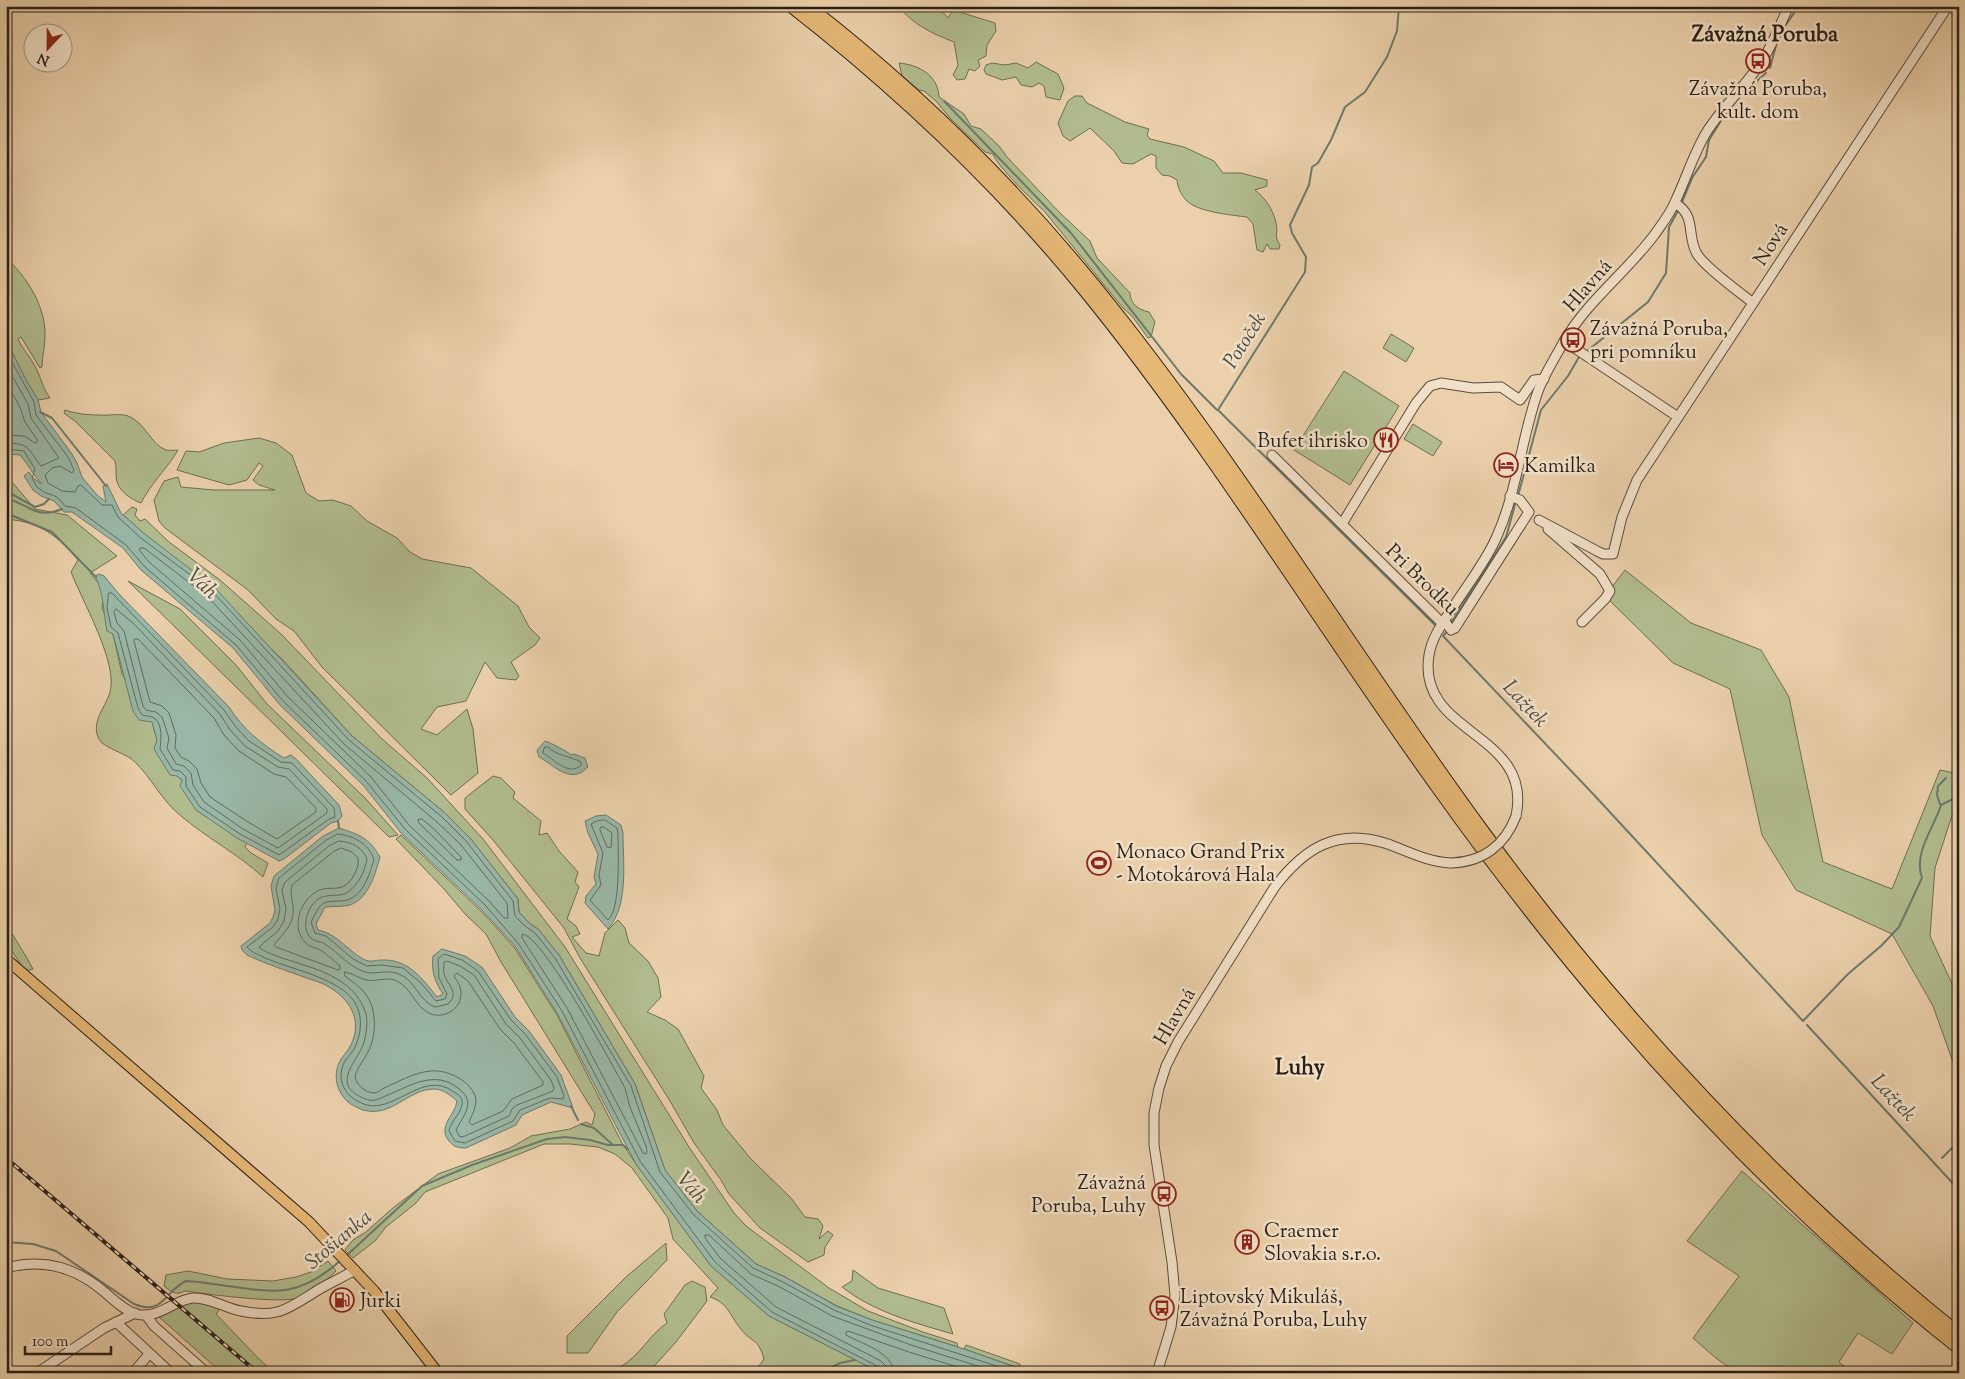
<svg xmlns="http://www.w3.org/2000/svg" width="1965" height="1379" font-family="'Sorts Mill Goudy',serif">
<rect width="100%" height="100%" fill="#ebd0ab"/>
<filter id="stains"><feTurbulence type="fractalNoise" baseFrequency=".004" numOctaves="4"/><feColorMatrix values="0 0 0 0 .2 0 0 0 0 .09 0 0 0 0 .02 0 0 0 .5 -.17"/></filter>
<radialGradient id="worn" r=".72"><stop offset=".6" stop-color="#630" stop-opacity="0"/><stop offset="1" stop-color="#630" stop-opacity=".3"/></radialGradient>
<g fill="#b1bc8e" stroke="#6d6e52">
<path d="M898 6C916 6 936 2 948 18L953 10 995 23 996 31 987 45 986 56 978 60 980 66 975 71 969 69 965 79 957 80 953 75 958 65 954 42C931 33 914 25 898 6Z"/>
<path d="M1036 62 1058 74 1064 88 1060 100 1046 97 1044 86 1039 83 1032 87 1021 85 1016 77 1002 80 986 74 984 70 986 65 992 63 1005 65 1016 63 1028 68Z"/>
<path d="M899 63C919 65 938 75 939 97L964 114 971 126 981 129 999 146 1007 157 1060 213 1090 241 1097 258 1130 293C1130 304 1139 310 1149 312L1155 322 1151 337 1148 338 1132 316 1123 308 1044 211C1034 202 996 165 993 154L985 152 949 117 936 101 924 91 919 90 902 76Z"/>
<path d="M1075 96H1082L1087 103 1125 122 1149 129 1147 135 1150 139 1184 147 1214 161 1223 173H1241L1267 180V186L1255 190C1265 198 1273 209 1276 223 1279 233 1273 235 1280 245L1279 249H1270L1267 244 1263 252 1257 250 1253 224 1247 217C1231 215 1198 212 1187 201 1181 195 1178 188 1177 180L1170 176 1162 175 1156 168V156L1151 154 1133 164 1122 163 1114 151 1090 128 1070 141 1063 136 1058 123 1068 101Z"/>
<path d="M6 258C27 277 46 307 45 336 45 346 42 357 42 367L40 368 21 337 18 339C22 349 30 356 35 366 41 377 42 387 50 398L38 400 26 380 6 340Z"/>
<path d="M1391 334 1414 348 1406 362 1383 348Z"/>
<path d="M1344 371 1399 406 1350 485 1294 450Z"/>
<path d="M65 410C77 414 88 415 100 415 109 416 119 413 128 416 145 422 151 445 166 450 169 451 175 450 178 450 167 469 151 483 141 503 131 499 121 493 117 482 115 476 117 468 115 461L76 422 64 413Z"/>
<path d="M1413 424 1442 442 1433 456 1404 439Z"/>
<path d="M259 438 276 443 292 455 306 493 319 501 333 500 351 506 367 521 397 538 410 552 422 559 471 568 518 606 529 627 540 638 535 645 511 662 519 676 516 680 497 678 485 662 466 701 437 707 421 729 437 735 467 709 473 729 478 773 451 795 322 667 294 631 276 619 248 590 165 528 159 521 154 500 164 481 178 477 181 487 214 490H275L259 485 253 480 263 466 259 463 247 480 229 485 177 470 186 451 199 452 224 443Z"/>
<path d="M6 475 35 509 67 515 117 556 90 573 100 585 103 598 102 608 113 634 122 674 152 722 157 740 177 776 182 780 196 810 247 843 245 847 251 853 268 863 263 877C238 854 207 838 181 816 162 801 151 777 134 761 125 753 102 747 99 739 89 720 110 704 111 686 114 656 82 600 71 572L78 560C57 535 40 522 6 519Z"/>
<path d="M132 507 137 509 135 515 140 521 145 519 169 542 220 580 281 634 382 739 427 778 483 839 565 947 689 1147 734 1213 746 1226 829 1288 868 1311 923 1332 957 1343 958 1347 872 1320 837 1306 785 1277 756 1264 697 1211 665 1170 635 1084 559 955 538 929 529 923 519 912 518 899 470 838 445 813 352 736 284 661 123 515Z"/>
<path d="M1625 570 1691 623 1761 650 1789 697 1823 862 1892 889 1940 770 1959 774V794L1935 868 1930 936 1959 999V1067L1953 1062 1933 1006 1892 934 1796 890 1762 835 1730 689 1673 663 1605 596Z"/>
<path d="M128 581 180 609 236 665 267 704 366 799 398 835 389 837Z"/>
<path d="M493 776 501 778 515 792 513 798 541 821 539 835 547 833 559 851 578 872 575 882 579 887 567 919 576 926 580 934 572 937 586 953 599 956 605 933 618 920 625 928 629 943 648 961 658 978 661 997 647 1012 665 1020 678 1029 704 1076 701 1088 717 1110 723 1125 751 1159 791 1198 805 1217 818 1219 823 1226 819 1239 828 1231 833 1235 825 1247 824 1255 808 1262 760 1228 729 1194 721 1180 694 1143 670 1101 580 958 564 928 493 840 465 809V798Z"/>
<path d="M401 835 482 912 514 947 557 1015 622 1143 636 1164 711 1266 769 1316 881 1373H754L764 1359C758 1337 751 1343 740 1328 729 1314 728 1303 710 1297L718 1288 673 1239 668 1218 632 1168 615 1154 598 1147 570 1144H544L425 1192 416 1203 386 1227 375 1241 353 1258 345 1250 353 1240 366 1232 394 1207 438 1174 510 1148 531 1136 570 1129 586 1122 592 1125 595 1114 501 962 486 934 465 914 444 889 396 839Z"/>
<path d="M6 922C14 939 25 953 33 969L25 971 6 942Z"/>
<path d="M1742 1171 1913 1323 1892 1354 1858 1333 1839 1362 1853 1373H1745C1725 1369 1708 1351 1693 1338L1739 1276 1687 1241Z"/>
<path d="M666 1243 667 1260 617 1312 588 1353H567V1336L626 1277Z"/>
<path d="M328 1261 336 1271C326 1280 315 1291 302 1297 285 1305 207 1294 185 1291 176 1296 172 1292 164 1286L166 1275 188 1271 227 1279 273 1281 296 1277 311 1272Z"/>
<path d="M853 1270 878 1288 944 1308 953 1334C915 1323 874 1312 842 1287L852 1281Z"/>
<path d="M692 1281 705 1287 707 1301 676 1342 648 1373H620V1367C640 1356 649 1335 667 1323L664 1314 685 1285Z"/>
<path d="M199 1301 220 1309 216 1314 260 1360 275 1373H222L159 1317 188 1303Z"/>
<path d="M966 1345 1020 1364 1019 1368 964 1349Z"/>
</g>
<g fill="#99b7a6" stroke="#6c7a6d">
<path d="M6 340 26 380 38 400 41 412 72 454 77 463 82 477 97 495 106 502 103 486 107 484 121 513 146 535 215 588 352 736 445 813 470 838 518 899 519 912 529 923 538 929 559 955 635 1084 665 1170 697 1211 756 1264 785 1277 836 1306 872 1320 964 1349 1032 1373H881L769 1316 711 1266 636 1164 557 1013 515 946 481 909 401 833 363 785 280 705 233 648 141 570 123 548 72 512H64L54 501 41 496 33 490 24 476 29 472 33 478 42 484C33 475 28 464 20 455L6 454Z"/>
<path d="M99 574 104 576 119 594 229 707C243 729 261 744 284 758L291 755 296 759 339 805 342 816 338 821 331 823 284 859 279 861 237 838 196 810 180 786 182 780 177 776 170 775 154 749 157 740 152 722 139 720 133 711 113 634 107 631C103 612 104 593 95 576Z"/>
<path d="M545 741C549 742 567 751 571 755L574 754 585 758 588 767C586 768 584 771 582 772 566 781 551 763 539 757L537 750Z"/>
<path d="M606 815 621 825 623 833C623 863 629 905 608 929L585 903 586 896 596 884 594 877 598 854 588 833 585 821 596 816Z"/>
<path d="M339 828C360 835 368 837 380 857 375 874 369 898 350 905 343 907 333 906 325 907L316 924 318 930C336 933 347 950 363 959 371 963 374 960 382 960 408 959 422 978 437 997L443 994C435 982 431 971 433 956L442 949 465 956 482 967 515 1017 529 1031 561 1075 573 1108 551 1102 522 1115 516 1125 466 1148C458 1148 454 1147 449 1141 437 1126 455 1116 457 1101 450 1095 443 1089 434 1089 408 1089 392 1118 363 1110 358 1108 351 1105 347 1101 335 1089 333 1073 341 1059 343 1056 346 1053 348 1050 364 1025 353 1001 329 987 321 982 312 980 304 977 285 970 266 964 247 955L242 950 241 946 270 923 273 917 275 910 271 886 274 876 323 836Z"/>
</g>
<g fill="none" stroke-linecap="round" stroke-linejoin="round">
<g stroke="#616b5e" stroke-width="1">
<path d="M6 351 34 402 36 415 68 457 74 470 72 473 60 466 52 468 45 475 48 483 62 491 75 492 78 486 81 485 102 505H112L118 517 142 539 212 591 349 740 442 817 466 841 513 901 515 916 525 926 535 933 555 958 631 1086 660 1172 694 1215 753 1268 783 1282 834 1310 870 1325 1018 1373"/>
<path d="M6 365 28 404 31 418 59 458 41 466C28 450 31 443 6 443"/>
<path d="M6 382 20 407 25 422 38 441 35 443 24 436 6 435"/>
<path d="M6 449 24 451 35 469 32 478 37 487 44 492 57 497 65 506 76 508 126 545 145 567 236 645 283 701 366 781 405 829 485 905 518 943 562 1011 640 1161 715 1262 772 1312 877 1366 880 1373"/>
<path d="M140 548H144L207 596 344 744 437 822 461 845 507 903 508 918H504L489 901 409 825 371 777 288 697 240 640 149 562 140 551Z"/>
<path d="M109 593H112L224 710 235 726 249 741 281 762 292 763 334 808 335 817 329 819 279 855 240 834 200 807 186 786V777L180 771 173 770 160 749C161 741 163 723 154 718 151 716 146 716 142 715L138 708 118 633 111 627 107 608Z"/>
<path d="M116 609 134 624 220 714 230 730 245 746 278 767 289 769 327 809V813L278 848 243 829 204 802 193 785 191 773 184 766 176 764 167 748 169 738 162 717 156 712 146 710 143 706 124 631 117 623 114 612Z"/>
<path d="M135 639H138L214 718 224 735 239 751 274 774 286 777 316 808V812L277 839 248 822 210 797 201 783 197 769 189 761 181 757 175 748 176 735 169 713 162 706 150 702 134 641Z"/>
<path d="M545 747H548C557 756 570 756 581 762V765C569 777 554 759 543 753Z"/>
<path d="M422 819 433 828 461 857V860H457L419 823 418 820Z"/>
<path d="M605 820 617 828 618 834C618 851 621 909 608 920L590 900 601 885 599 875 603 853 591 824 597 821Z"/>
<path d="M601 827H604L612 833 611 848 607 847 600 830Z"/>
<path d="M338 834C354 836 368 843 374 859 370 873 364 895 347 900 340 902 330 900 324 903 318 906 314 917 311 922L315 933 326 936 353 959 367 966 382 965 403 968 421 983 436 1001 445 999 447 994 439 978 438 959 444 954 462 960 478 971 511 1020 525 1034 557 1077 564 1096 563 1099 550 1098 520 1110 513 1121 465 1143 455 1141 449 1131C450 1121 464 1112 462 1100 461 1096 457 1094 454 1092 421 1067 392 1120 359 1102 343 1094 336 1077 345 1061 350 1054 355 1050 357 1042 362 1029 362 1013 354 1001 337 977 289 969 263 957 257 954 251 952 247 947L273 927 278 919 280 909 276 888 279 878 325 841Z"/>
<path d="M339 841C352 842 362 847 367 859 364 872 360 883 348 892 341 897 331 894 322 897 309 901 299 928 311 938 315 942 321 941 325 944 339 953 349 967 365 972 375 975 387 969 399 974 415 980 420 1002 435 1007L448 1004C460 993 448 986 444 974 443 971 444 966 444 962L447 961 460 966 474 975 506 1024 520 1038 551 1080 554 1088 553 1091 517 1105 512 1109 509 1116 463 1137 459 1136 456 1130C464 1114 477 1102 458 1088 435 1070 411 1085 388 1095 378 1099 374 1103 363 1098 331 1084 356 1063 363 1045 366 1036 369 1020 365 1011 353 977 313 968 282 958 275 955 264 952 259 947L278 931 284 921 286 909 282 890 285 882 329 846Z"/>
<path d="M341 848 352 852 358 858C360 867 352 883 342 887 334 890 324 886 316 892 300 901 291 928 305 942 310 948 316 947 322 951 328 955 334 961 340 966V969L338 970 276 947 274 945C284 932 295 924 293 906 292 898 290 892 292 885L333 852Z"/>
<path d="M523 934C545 939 611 1063 625 1088L630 1107 646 1146 647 1151 646 1154 643 1153 567 1008 522 938Z"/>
<path d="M345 972C353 973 359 979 367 980 377 982 387 976 397 981 411 988 415 1005 427 1012 441 1021 462 1010 461 993 461 986 457 981 454 976L457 973 468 981 500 1029 514 1043 543 1082V1085L512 1099 503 1111 472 1125 469 1122C472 1115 476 1108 476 1100 474 1082 447 1069 431 1071 415 1072 398 1082 384 1088 380 1090 378 1093 374 1093 364 1092 357 1085 355 1077 357 1067 365 1059 369 1050 377 1032 377 1006 363 991 358 985 351 981 345 976Z"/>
<path d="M887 1373 886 1366 881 1361 776 1307 720 1258 705 1238V1235H709L751 1274 780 1287 832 1316 911 1345 1000 1373"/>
<path d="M894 1373C893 1352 862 1344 846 1335V1332L848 1331 909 1352 977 1373"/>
</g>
<g stroke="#6c7a6d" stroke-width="2">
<path d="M1399 6 1397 31 1387 57 1365 92 1345 107 1331 140 1318 163 1312 167 1309 185 1290 225 1292 233 1306 257 1305 272 1218 410 1436 626"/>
<path d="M1783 29 1799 6"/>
<path d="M1770 68 1777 42"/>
<path d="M1740 96 1766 73"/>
<path d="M944 101 1071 233 1181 374 1217 410"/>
<path d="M1682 202 1692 178 1706 157 1709 140 1727 111"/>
<path d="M1587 351 1648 302 1666 273 1669 227 1679 209"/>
<path d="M40 412 52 418 106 486"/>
<path d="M6 491 35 507 44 504 49 499"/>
<path d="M1518 496 1541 410 1568 376 1579 357"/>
<path d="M6 498C28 504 36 520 62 509"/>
<path d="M6 513 52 532 96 577"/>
<path d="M1451 623 1506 537 1516 501"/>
<path d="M1448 630 1443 636 1595 796 1803 1021"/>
<path d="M1940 804 1937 795 1938 786 1946 778"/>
<path d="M338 821 339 828"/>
<path d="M1803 1021 1848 974 1881 946 1899 927 1922 878C1913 853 1934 828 1941 805L1959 796"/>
<path d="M1807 1025 1959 1190"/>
<path d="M571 1106 578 1120"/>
<path d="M581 1124 594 1128 613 1145"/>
<path d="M1942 1158 1959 1141"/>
<path d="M6 1242 33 1244 56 1251 134 1304C164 1316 164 1291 186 1281 195 1281 204 1283 213 1284 269 1291 295 1302 341 1260"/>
<path d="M346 1256 422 1186 472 1165 547 1139 565 1137 590 1140 608 1145H623L628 1149"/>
<path d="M820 1373 840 1363 855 1360"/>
</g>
<g stroke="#5a4b3c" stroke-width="11">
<g id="minor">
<path d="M1950 6 1959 13"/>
<path d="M1675 203C1697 216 1686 235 1697 254 1704 266 1740 293 1752 302"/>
<path d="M1564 341 1678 417"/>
<path d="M1272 455 1440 621 1446 623 1451 630 1455 628 1529 512 1520 500 1510 496"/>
<path d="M1539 520 1597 551 1603 554H1613L1622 517 1637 480 1948 6"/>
<path d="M1342 524 1416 403 1430 386 1441 383 1473 388 1501 387 1520 400 1534 380 1544 379"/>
<path d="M1548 529 1600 574 1610 591 1605 599 1582 622"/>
<path d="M1516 816C1534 732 1416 735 1429 655 1432 637 1442 624 1452 609 1467 585 1486 562 1497 536 1517 491 1521 441 1537 394 1543 376 1554 360 1563 343 1587 301 1626 273 1655 234 1662 224 1670 214 1675 202 1686 179 1693 155 1706 133 1722 107 1745 87 1761 62 1773 45 1780 24 1789 6"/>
<path d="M6 1268C42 1258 73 1266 102 1290 112 1298 123 1310 136 1314 158 1320 173 1300 193 1298 209 1297 225 1308 241 1311 278 1319 289 1308 318 1290 330 1283 343 1277 355 1270"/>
<path d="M146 1315 154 1326 207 1373"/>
<path d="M116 1322 171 1373"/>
<path d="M37 1373 104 1328 135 1313"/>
<path d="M133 1373 149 1354"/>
<path d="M1157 1373 1171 1327 1175 1295 1172 1262 1154 1145V1113L1159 1088 1166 1066 1178 1042 1274 888C1304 848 1337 827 1388 844 1409 852 1428 862 1451 863"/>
</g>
</g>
<g stroke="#291f17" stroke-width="12">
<path id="major" d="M6 959 309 1222 374 1291 438 1373"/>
</g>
<g stroke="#291f17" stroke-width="14">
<g id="highway">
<path d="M791 6C900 91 1000 186 1087 293 1215 451 1321 626 1440 791 1588 998 1758 1190 1959 1348"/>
<path d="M808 6C925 97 1030 202 1121 319 1249 482 1357 659 1479 826 1617 1015 1777 1187 1959 1334"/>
</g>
</g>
<use href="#minor" stroke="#f2e0c8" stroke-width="9"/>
<use href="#major" stroke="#e6b876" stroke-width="10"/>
<use href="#highway" stroke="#e6b876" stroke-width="12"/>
<g stroke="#291f17" stroke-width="4">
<path id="rail" d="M6 1158 258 1373"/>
</g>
<use href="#rail" stroke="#f2e0c8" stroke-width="2" stroke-dasharray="5.5" stroke-linecap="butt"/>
<g stroke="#5a4b3c" stroke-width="11" stroke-linecap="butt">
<path id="minor-bridge" d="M1451 863C1483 862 1505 845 1516 816"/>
</g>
<use href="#minor-bridge" stroke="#f2e0c8" stroke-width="9"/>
</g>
<defs>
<g id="bus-ring" transform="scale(1.25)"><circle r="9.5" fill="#f2e0c8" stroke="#8f2418" stroke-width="1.5"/><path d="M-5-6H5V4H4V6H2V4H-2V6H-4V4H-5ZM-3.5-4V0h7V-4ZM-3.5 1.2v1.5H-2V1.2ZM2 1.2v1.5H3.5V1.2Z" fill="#8f2418"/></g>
<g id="restaurant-ring" transform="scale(1.25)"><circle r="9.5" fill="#f2e0c8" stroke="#8f2418" stroke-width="1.5"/><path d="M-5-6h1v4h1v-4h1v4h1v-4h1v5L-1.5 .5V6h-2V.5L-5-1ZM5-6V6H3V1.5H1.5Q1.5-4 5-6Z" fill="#8f2418"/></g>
<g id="hotel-ring" transform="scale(1.25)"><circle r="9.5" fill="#f2e0c8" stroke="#8f2418" stroke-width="1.5"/><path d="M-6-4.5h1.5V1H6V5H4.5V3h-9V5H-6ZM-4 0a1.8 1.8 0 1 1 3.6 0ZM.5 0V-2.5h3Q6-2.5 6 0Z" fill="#8f2418"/></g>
<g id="stadium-ring" transform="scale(1.25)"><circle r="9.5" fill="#f2e0c8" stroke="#8f2418" stroke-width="1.5"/><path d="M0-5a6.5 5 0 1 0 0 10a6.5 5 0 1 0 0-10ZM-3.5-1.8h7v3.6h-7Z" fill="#8f2418"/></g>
<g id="building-ring" transform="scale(1.25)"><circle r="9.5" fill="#f2e0c8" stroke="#8f2418" stroke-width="1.5"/><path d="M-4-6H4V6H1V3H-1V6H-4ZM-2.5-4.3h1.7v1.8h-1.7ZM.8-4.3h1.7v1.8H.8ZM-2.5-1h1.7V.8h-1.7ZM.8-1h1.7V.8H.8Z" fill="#8f2418"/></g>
<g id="fuel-ring" transform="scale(1.25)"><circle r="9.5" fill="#f2e0c8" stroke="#8f2418" stroke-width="1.5"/><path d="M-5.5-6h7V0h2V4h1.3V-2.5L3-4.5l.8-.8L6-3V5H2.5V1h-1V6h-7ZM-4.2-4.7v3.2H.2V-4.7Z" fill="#8f2418"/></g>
</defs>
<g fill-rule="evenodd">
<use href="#bus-ring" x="1758" y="61"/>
<use href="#bus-ring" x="1573" y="340"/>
<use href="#restaurant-ring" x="1386" y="440"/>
<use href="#hotel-ring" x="1506" y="465"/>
<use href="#stadium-ring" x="1099" y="863"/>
<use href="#bus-ring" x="1164" y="1194"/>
<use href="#building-ring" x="1247" y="1242"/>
<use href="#fuel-ring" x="342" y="1300"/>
<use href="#bus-ring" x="1162" y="1308"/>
</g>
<g text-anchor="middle" stroke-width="5" stroke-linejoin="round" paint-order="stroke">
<g font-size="20" fill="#291f17" stroke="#f2e0c8" text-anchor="start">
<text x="1758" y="95" text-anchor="middle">Závažná Poruba,<tspan x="1758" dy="23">kult. dom</tspan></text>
<text x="1590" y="335">Závažná Poruba,<tspan x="1590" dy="23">pri pomníku</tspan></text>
<text x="1368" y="447" text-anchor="end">Bufet ihrisko</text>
<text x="1524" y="472">Kamilka</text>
<text x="1116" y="858">Monaco Grand Prix<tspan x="1116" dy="23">- Motokárová Hala</tspan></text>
<text x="1146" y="1189" text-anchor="end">Závažná<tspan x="1146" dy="23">Poruba, Luhy</tspan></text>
<text x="1264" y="1237">Craemer<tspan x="1264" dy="23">Slovakia s.r.o.</tspan></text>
<text x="1180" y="1303">Liptovský Mikuláš,<tspan x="1180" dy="23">Závažná Poruba, Luhy</tspan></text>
<text x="360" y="1307">Jurki</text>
</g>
<g font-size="20" fill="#291f17" stroke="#f2e0c8">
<text transform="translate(1770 244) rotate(-57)" y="7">Nová</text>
<text transform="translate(1587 285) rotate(-49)" y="7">Hlavná</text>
<text transform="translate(1423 579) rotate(44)" y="7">Pri Brodku</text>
<text transform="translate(1174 1016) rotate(-60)" y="7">Hlavná</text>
</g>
<g font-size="21" font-style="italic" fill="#4b4d42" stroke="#f2e0c8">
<text transform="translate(1244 340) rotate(-58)" y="7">Potoček</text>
<text transform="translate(203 583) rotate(44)" y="7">Váh</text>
<text transform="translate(1526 703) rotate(47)" y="7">Lažtek</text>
<text transform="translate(1894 1097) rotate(47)" y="7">Lažtek</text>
<text transform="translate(692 1187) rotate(50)" y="7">Váh</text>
<text transform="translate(338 1239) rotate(-40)" y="7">Stošianka</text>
</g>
<g font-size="22" font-weight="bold" fill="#291f17" stroke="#f2e0c8">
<text x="1765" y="41">Závažná Poruba</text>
<text x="1300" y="1074">Luhy</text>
</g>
</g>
<rect width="1965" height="1379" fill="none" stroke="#ebd0ab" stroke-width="25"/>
<rect x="8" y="8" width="1950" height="1364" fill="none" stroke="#291f17" stroke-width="2.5"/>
<rect x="12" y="12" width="1940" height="1354" fill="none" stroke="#291f17"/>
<g transform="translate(48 48) rotate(202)"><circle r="24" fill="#f2e0c8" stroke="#a29381"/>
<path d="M0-4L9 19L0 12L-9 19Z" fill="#8f2418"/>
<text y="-8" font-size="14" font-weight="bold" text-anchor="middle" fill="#291f17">N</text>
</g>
<path d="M25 1346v8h86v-8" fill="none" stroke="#291f17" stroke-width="2.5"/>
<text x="32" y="1346" font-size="15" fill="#291f17" stroke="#f2e0c8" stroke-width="4" paint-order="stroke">100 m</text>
<rect width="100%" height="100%" filter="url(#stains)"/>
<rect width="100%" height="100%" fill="url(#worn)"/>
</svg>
